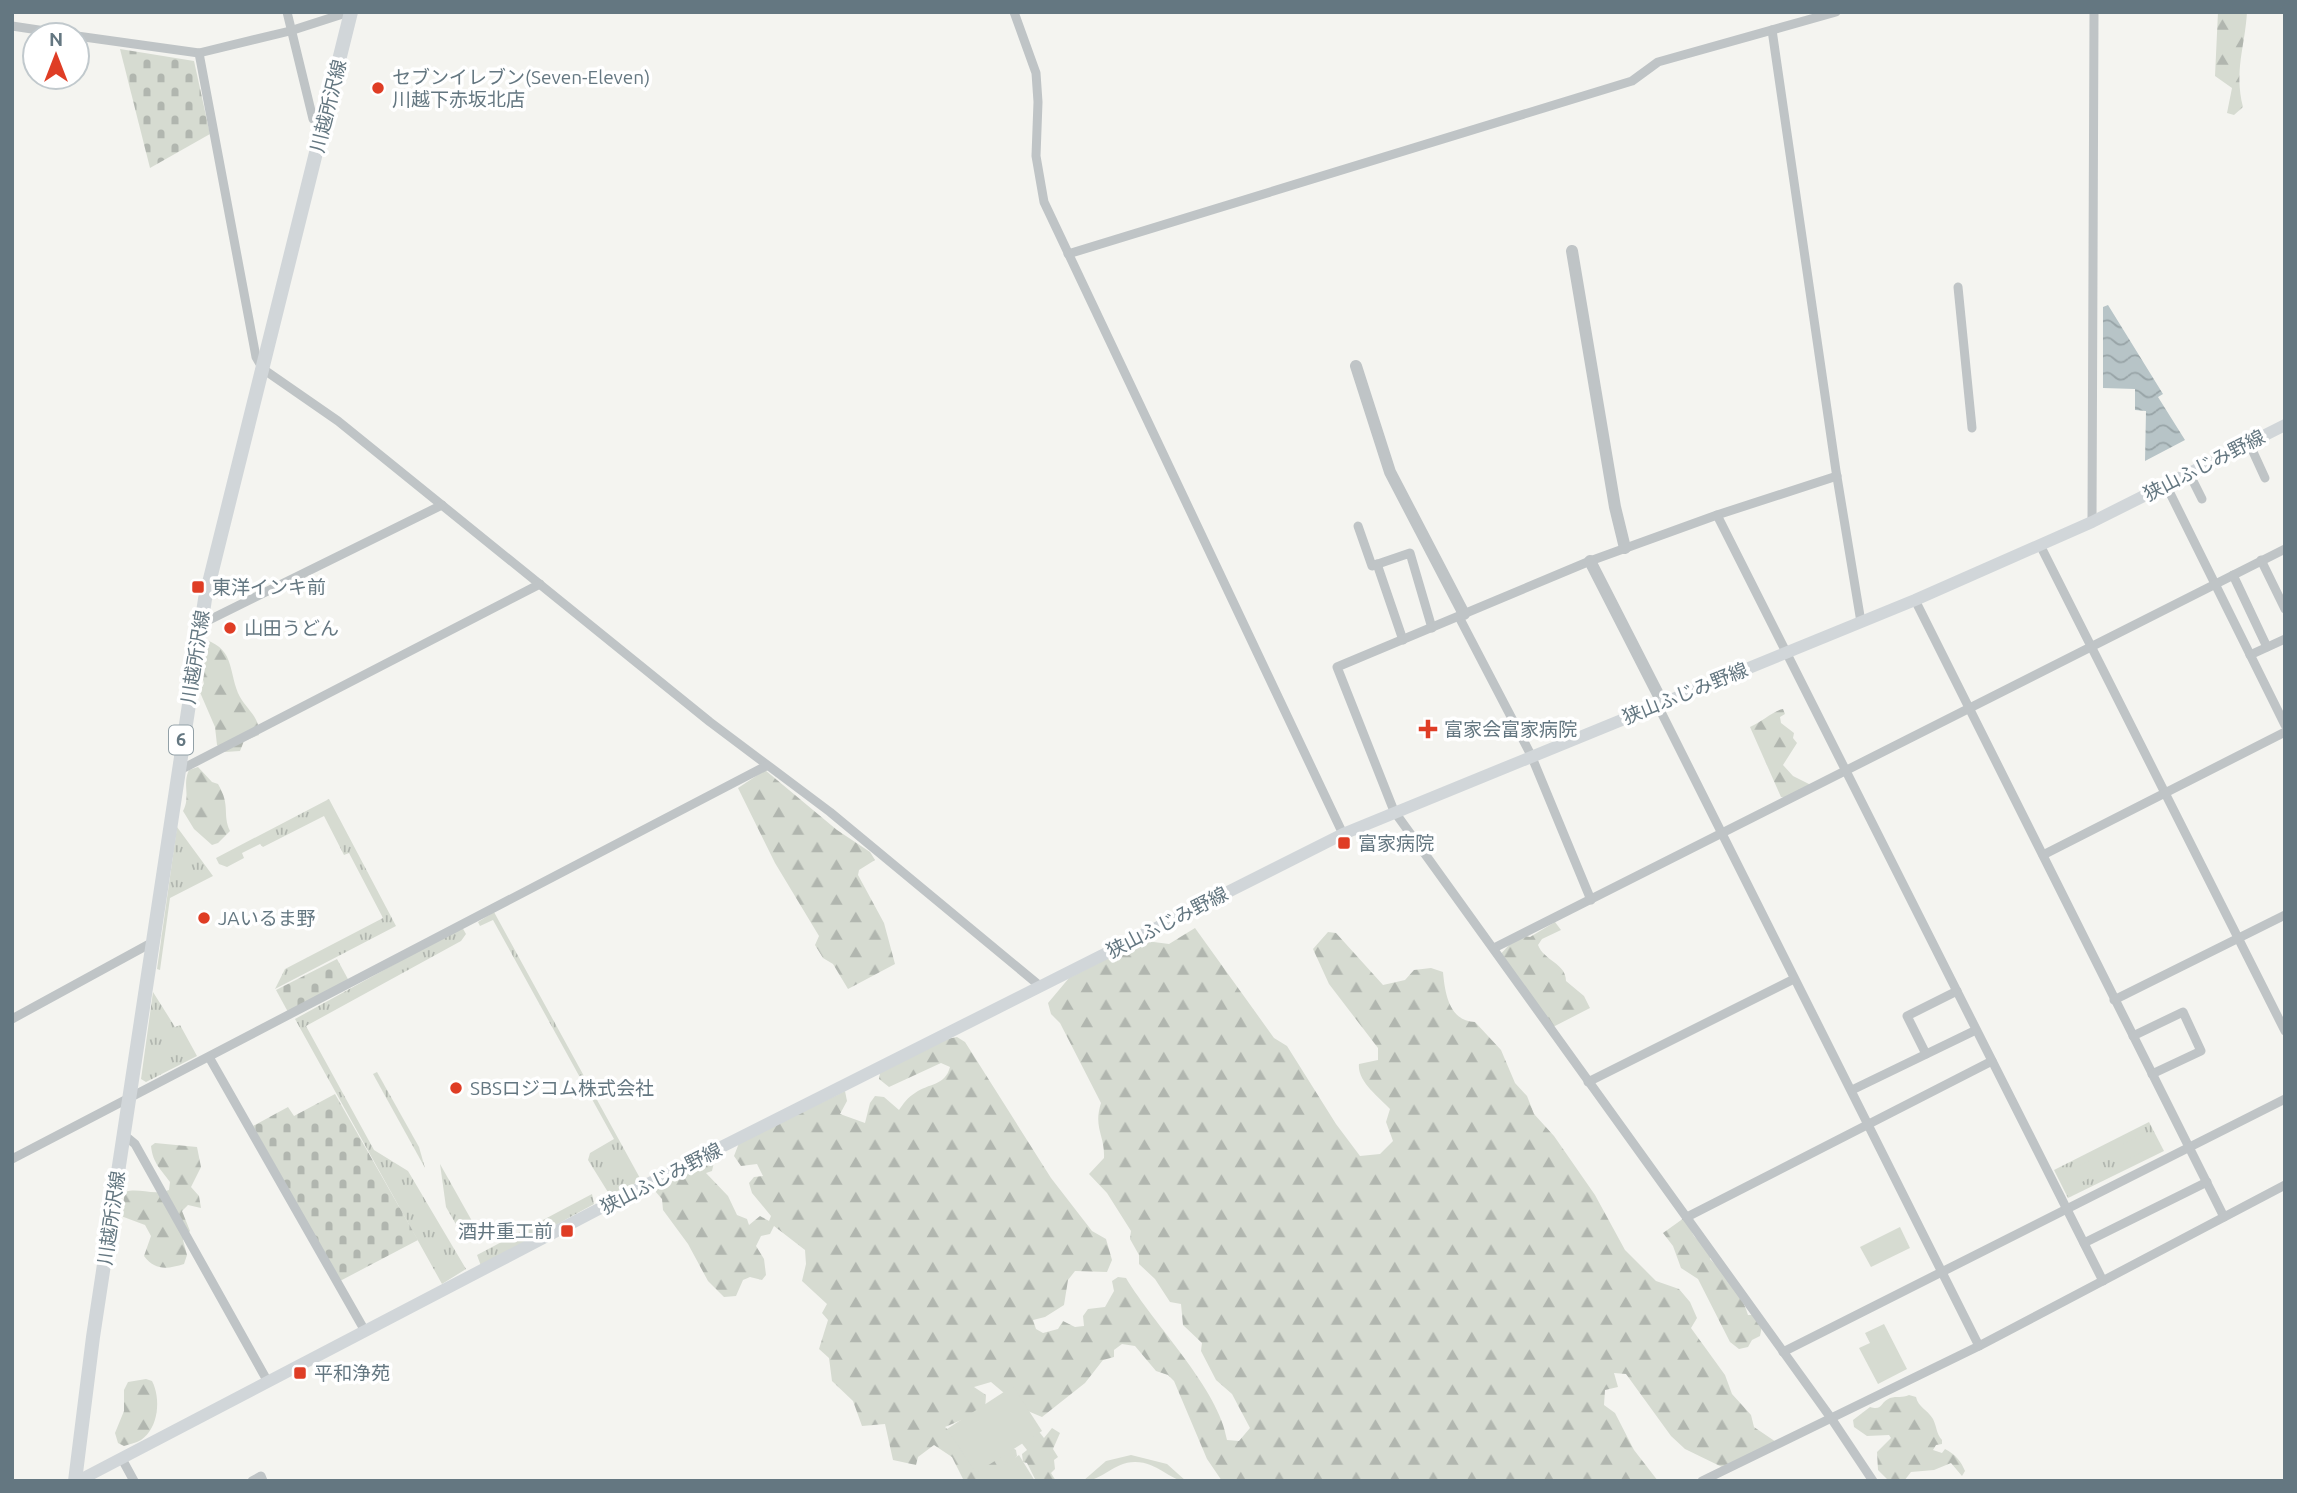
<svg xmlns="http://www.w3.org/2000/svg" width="2297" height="1493" font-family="Ubuntu,'Noto Sans JP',sans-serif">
<defs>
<pattern id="grass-tufts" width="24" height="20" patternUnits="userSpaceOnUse" patternTransform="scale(1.75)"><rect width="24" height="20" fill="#d6dbd1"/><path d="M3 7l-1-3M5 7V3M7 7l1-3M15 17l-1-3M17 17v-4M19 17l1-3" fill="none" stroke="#b1b6af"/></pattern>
<pattern id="forest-firs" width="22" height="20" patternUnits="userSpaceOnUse" patternTransform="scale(1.75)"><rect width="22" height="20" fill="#d6dbd1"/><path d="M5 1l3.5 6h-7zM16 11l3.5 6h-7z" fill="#b1b6af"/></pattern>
<pattern id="cemetery-stones" width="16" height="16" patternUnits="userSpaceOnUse" patternTransform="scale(1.75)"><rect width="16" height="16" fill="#d6dbd1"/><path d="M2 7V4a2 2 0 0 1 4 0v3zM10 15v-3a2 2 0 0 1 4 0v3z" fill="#b1b6af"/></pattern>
<pattern id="water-waves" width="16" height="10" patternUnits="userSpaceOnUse" patternTransform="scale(1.75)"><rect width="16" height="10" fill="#b7c4c7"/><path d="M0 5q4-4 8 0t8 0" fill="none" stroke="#98a4a7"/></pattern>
</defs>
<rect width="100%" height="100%" fill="#f4f4f0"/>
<g fill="url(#grass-tufts)">
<path d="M329 799 396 926 275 989 285 969 383 918 349 853 344 855 324 816 263 847 260 844 242 853 244 858 227 867 219 864 216 858Z"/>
<path d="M177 827 213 876 170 898 160 970 157 969Z"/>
<path d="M494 912 641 1180 611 1197 588 1160 590 1153 614 1139 493 920 480 926 478 922Z"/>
<path d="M462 927 466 934 461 941 306 1026 374 1150 408 1171 466 1269 442 1284 295 1019Z"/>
<path d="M153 992 175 1027 180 1025 197 1056 146 1082 141 1079Z"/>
<path d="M377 1072 419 1147 425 1168 373 1074Z"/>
<path d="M2149 1122 2164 1151 2068 1198 2054 1170Z"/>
<path d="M440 1164 481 1237 471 1242 465 1240 446 1207Z"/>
<path d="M592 1194 594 1204 481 1266 477 1255Z"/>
</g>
<g fill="url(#forest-firs)">
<path d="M2218 12H2247C2245 47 2234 70 2243 107L2234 115 2227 113 2232 88 2215 76Z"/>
<path d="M206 640C236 650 228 674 240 697 248 711 260 717 259 735L244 741 240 751 225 752 217 745 215 727 199 690 204 684 199 663Z"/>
<path d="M1783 709 1785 714 1780 717 1781 723 1794 733 1793 738 1797 743 1783 765 1793 776 1811 785 1786 798 1781 797 1750 727C1760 723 1775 710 1783 709Z"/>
<path d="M198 767 212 782 218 784C231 806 222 814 230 831L218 843 212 845 194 829 183 811C191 797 182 784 189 770Z"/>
<path d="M765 770 837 830 870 852 875 860 859 870 858 875 884 923 895 964 848 989 833 964 823 958 815 945 819 936 775 863 738 788Z"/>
<path d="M1555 922 1561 930 1542 939 1538 945C1544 961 1566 963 1566 981L1584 996 1590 1008 1553 1027 1498 957 1509 945 1525 936 1530 937Z"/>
<path d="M1195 928 1274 1038 1287 1046 1336 1124 1360 1156 1380 1154 1393 1141 1386 1122 1390 1109C1379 1097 1357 1081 1359 1064L1378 1060V1048L1329 984 1313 949 1328 932 1336 933 1383 985 1405 980 1414 970 1431 968 1443 972C1445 993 1449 1021 1475 1022L1501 1050 1515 1083 1527 1096 1534 1114 1554 1136 1595 1195 1625 1250 1656 1281 1679 1289 1690 1302 1697 1318 1691 1328 1725 1375 1732 1394 1751 1415 1754 1427 1776 1442 1722 1467 1685 1449 1671 1436 1626 1374 1614 1373 1618 1387 1605 1390 1604 1405 1615 1413 1634 1450 1658 1481H1222L1207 1459 1174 1381 1168 1375 1156 1371 1135 1346 1122 1344 1114 1350V1357L1103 1360 1085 1383 1042 1417 1023 1409 991 1382 974 1387 986 1395 985 1410 945 1427C964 1444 995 1436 1016 1450L1017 1456C1001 1474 989 1481 964 1481L952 1457 934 1445 918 1457 916 1465 893 1460 885 1424 862 1426 853 1401 832 1381 829 1358 819 1349 828 1320 822 1313 827 1304 802 1281 806 1264 805 1250 774 1226 770 1234 761 1236 756 1246 764 1259 766 1275 762 1280 750 1277 743 1280 736 1296 724 1297 708 1281 688 1244 663 1210 662 1199 655 1191 657 1184 682 1169 692 1170 697 1162 716 1153 712 1171 706 1173 728 1196 737 1215 747 1219 749 1225 760 1216 769 1221 771 1216 752 1193 749 1183 754 1177 763 1176 757 1164 741 1166 734 1156 739 1143 845 1091 847 1101 840 1114 865 1123 870 1103 875 1096 884 1097 899 1110C903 1104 908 1097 915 1093 929 1083 945 1086 950 1067L941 1063 889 1087 879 1079 880 1073 947 1039 957 1037 965 1042 1051 1178 1092 1231 1106 1239 1112 1260 1107 1272 1075 1271 1068 1280 1064 1305 1045 1317 1033 1320 1036 1329 1043 1333 1058 1329 1063 1321 1075 1327 1084 1326 1083 1316 1088 1309 1105 1307 1114 1291 1112 1281 1118 1277 1126 1278C1154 1325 1219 1389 1227 1440L1239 1441 1250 1428 1232 1394 1216 1380 1201 1351 1202 1343 1183 1325 1181 1304 1170 1302 1155 1279 1139 1264V1255L1130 1239 1131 1231 1107 1193 1089 1174 1104 1158C1105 1135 1093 1128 1101 1103L1060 1023 1051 1014 1048 1003 1069 978 1110 957 1146 941 1169 944Z"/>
<path d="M155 1143 197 1147 201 1167 191 1187 199 1196 201 1208 188 1205 182 1211 190 1231 183 1240 187 1255 184 1264C168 1269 155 1271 144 1256L151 1236 145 1225 121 1216 125 1192C138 1187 153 1196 169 1190L170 1182C161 1169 153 1164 151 1146Z"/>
<path d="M1684 1218 1694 1236 1710 1252V1259C1726 1274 1742 1294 1748 1315H1753L1762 1326 1760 1336 1752 1340 1748 1347 1739 1349 1730 1342 1698 1279 1681 1268 1673 1246 1663 1233Z"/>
<path d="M146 1379 152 1381C161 1398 159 1428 141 1440 136 1443 129 1444 124 1446L118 1443 115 1433 124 1411V1390L128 1382Z"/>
<path d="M1909 1395 1916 1397C1918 1407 1928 1410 1933 1419 1937 1427 1936 1433 1942 1440V1444L1936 1445 1933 1450 1942 1453 1945 1449C1955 1454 1961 1461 1965 1471L1962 1476 1951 1463 1934 1470 1911 1472 1904 1481 1887 1479 1878 1470 1877 1452 1891 1438 1889 1435 1867 1436 1854 1427 1853 1420 1870 1407C1883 1411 1880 1402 1890 1398 1897 1396 1902 1398 1909 1395Z"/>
<path d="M1052 1428 1060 1433 1053 1449 1058 1457 1054 1460 1055 1469 1051 1473 1056 1481H1036L1027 1463 1023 1462 1022 1454 1027 1450 1020 1441 1037 1429 1044 1438Z"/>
</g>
<g fill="url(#cemetery-stones)">
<path d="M120 49 194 61 210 134 150 168Z"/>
<path d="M337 959 349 981 288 1012 276 990Z"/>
<path d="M335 1094 418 1240 340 1281 253 1126 288 1107 294 1116Z"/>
</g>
<g fill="#d6dbd1">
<path d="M2145 1133 2152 1147 2121 1163 2114 1149Z"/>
<path d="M2098 1156 2106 1170 2074 1186 2067 1172Z"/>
<path d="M1900 1227 1910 1248 1871 1267 1860 1247Z"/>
<path d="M1884 1324 1907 1369 1878 1384 1859 1348 1870 1343 1865 1333Z"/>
<path d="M1013 1386 1042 1431 976 1473 947 1429Z"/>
<path d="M1019 1455 1035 1481H979Z"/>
<path d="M1131 1455 1167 1464 1186 1481C1170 1481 1158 1462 1135 1462 1113 1462 1103 1481 1083 1481L1106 1461Z"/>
</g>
<path fill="url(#water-waves)" d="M2108 305 2163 394 2158 397 2185 440 2145 461 2146 411 2135 410V389L2103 388V307Z"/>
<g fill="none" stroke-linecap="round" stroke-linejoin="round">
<g stroke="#bfc4c6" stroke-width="9">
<path d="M287 12 313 119 323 123"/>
<path d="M1014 12 1036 73 1038 102 1036 156 1044 202 1343 834"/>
<path d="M12 26 72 35"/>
<path d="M1772 30 1836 471 1861 622"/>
<path d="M77 36 199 53 290 31 349 12"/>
<path d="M199 53 256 357 263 369 338 421 710 722 830 812 1040 986"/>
<path d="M1068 254 1632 81 1658 62 1836 12"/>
<path d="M1958 287 1972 428"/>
<path d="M2249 443 2265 478"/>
<path d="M2189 473 2202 499"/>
<path d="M2166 485 2285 725"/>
<path d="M1717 515 1837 476"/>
<path d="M2092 522 2094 12"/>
<path d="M1358 526 1372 566 1410 553 1432 628"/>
<path d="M2040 545 2285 1031"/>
<path d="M2261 560 2285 609"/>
<path d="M1377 564 1403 640"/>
<path d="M2233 575 2267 647"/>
<path d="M1915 600 2224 1217"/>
<path d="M1459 617 1531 755 1591 900"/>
<path d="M201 624 442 505"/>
<path d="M2250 655 2285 639"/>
<path d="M1657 704 1979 1346"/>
<path d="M178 771 540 584"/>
<path d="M2043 855 2285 732"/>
<path d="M1494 948 2285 549"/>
<path d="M2114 1000 2285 915"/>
<path d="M12 1019 153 942"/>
<path d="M2133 1036 2183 1012 2201 1051 2152 1074"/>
<path d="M1926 1054 1907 1016 1957 991"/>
<path d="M209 1057 365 1331"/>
<path d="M1588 1082 1794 979"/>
<path d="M1852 1090 1976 1030"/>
<path d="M123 1134 135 1144 268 1382"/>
<path d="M12 1159 766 766"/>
<path d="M1687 1217 1992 1061"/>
<path d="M2084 1243 2207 1182"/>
<path d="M1783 1352 2285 1099"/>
<path d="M122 1459 134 1481"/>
<path d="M252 1481 261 1476 263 1481"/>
<path d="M1702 1481 1979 1346 2285 1185"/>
<path d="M1873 1481 1831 1418 1394 811 1337 667 1590 561 1717 515 2103 1281"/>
</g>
<g stroke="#bfc4c6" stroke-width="12">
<path d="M1572 251 1615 507 1625 548"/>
<path d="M1356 366 1390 472 1464 614"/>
<path d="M1590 561 1662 702"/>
</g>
<path stroke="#d1d6d9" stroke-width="12" d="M78 1481 616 1200 1343 834 1915 600 2092 522 2285 425"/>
<path stroke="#d1d6d9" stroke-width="14" d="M75 1481 93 1337 205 599 351 12"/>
</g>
<g fill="#df3d25" stroke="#fff" stroke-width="2.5">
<circle cx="378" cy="88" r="7"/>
<rect x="191" y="580" width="14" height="14" rx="3.5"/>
<circle cx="230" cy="628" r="7"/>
<path d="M1424.5 718.5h7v7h7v7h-7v7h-7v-7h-7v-7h7z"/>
<rect x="1337" y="836" width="14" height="14" rx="3.5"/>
<circle cx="204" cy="918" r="7"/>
<circle cx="456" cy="1088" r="7"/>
<rect x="560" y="1224" width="14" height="14" rx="3.5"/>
<rect x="293" y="1366" width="14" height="14" rx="3.5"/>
</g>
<g text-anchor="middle" stroke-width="7" stroke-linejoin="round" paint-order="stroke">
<rect fill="#fff" stroke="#92a0a7" stroke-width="2" x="169" y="725.5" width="24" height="29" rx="5"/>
<g font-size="18" font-weight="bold" fill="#647781">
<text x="181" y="746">6</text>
</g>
<g font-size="19" fill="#647781" stroke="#fff" text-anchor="start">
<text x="392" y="84">セブンイレブン(Seven-Eleven)<tspan x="392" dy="22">川越下赤坂北店</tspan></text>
<text x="212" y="594">東洋インキ前</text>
<text x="244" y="635">山田うどん</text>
<text x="1444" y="736">富家会富家病院</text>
<text x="1358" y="850">富家病院</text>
<text x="218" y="925">JAいるま野</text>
<text x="470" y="1095">SBSロジコム株式会社</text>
<text x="553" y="1238" text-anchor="end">酒井重工前</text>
<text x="314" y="1380">平和浄苑</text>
</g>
<g font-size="19" fill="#647781" stroke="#fff">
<text transform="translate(328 106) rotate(-76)" y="7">川越所沢線</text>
<text transform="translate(2204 465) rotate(-27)" y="7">狭山ふじみ野線</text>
<text transform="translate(195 657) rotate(-81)" y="7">川越所沢線</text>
<text transform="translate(1685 693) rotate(-22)" y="7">狭山ふじみ野線</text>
<text transform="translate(1167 922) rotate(-27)" y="7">狭山ふじみ野線</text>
<text transform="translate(661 1178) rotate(-27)" y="7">狭山ふじみ野線</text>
<text transform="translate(111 1218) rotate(-82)" y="7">川越所沢線</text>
</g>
</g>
<rect width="2297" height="1493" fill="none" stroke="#647781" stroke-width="28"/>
<g transform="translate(56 56)"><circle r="33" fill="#ffffff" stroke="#c1c9cd" stroke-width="2"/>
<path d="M0-5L12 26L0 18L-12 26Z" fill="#df3d25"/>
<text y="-10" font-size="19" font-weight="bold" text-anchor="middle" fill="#647781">N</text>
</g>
</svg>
